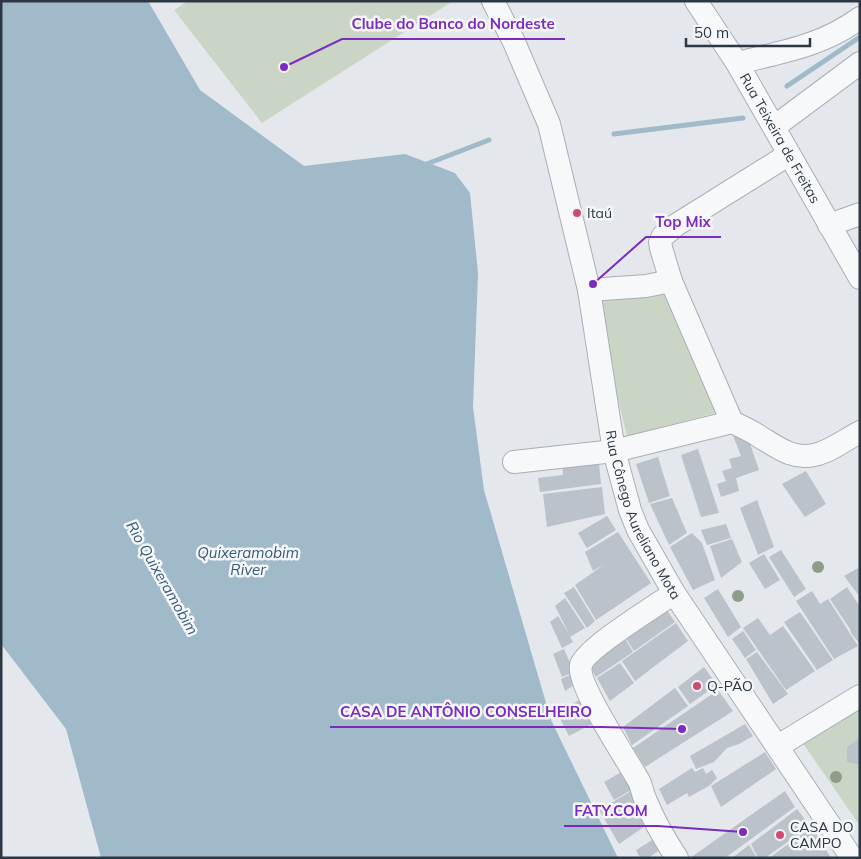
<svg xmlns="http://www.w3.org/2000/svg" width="861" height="859" font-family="Mulish,sans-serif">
<rect width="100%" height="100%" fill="#e4e8ec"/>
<g fill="#cbd5c5">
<path d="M188 1H453L262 123 174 10Z"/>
<path d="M667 292 719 412 627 436 594 300Z"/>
<path d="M860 702V826L800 739Z"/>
</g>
<path fill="#a0baca" d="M1 1H148L200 90 304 166 405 154 455 173 470 193 478 273 473 407 484 490 551 720 618 858H101L66 729 1 644Z"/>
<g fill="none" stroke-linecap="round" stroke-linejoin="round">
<g stroke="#a0baca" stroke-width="5">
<path d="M787 86 860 37"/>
<path d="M614 134 743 118"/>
<path d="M424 165 489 140"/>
</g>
</g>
<g fill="#bbc2c9">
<path d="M745 429 759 470 736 478 739 491 721 497 717 484 726 481 722 471 732 468 729 459 741 456 732 433Z"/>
<path d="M698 449 719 513 701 517 681 455Z"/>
<path d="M598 454 601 484 540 492 538 478 563 475 562 458Z"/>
<path d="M658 457 670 496 649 503 636 464Z"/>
<path d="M806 471 826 504 805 517 782 484Z"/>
<path d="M602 487 605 514 547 527 543 494Z"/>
<path d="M672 498 687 533 669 545 650 504Z"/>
<path d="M757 500 774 547 758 555 740 508Z"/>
<path d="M607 516 616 530 587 548 578 533Z"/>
<path d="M726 524 731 538 707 545 701 530Z"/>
<path d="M618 532 651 583 596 620 575 585 605 564 593 571 585 552Z"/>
<path d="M692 533 702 543 715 580 693 590 670 547Z"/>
<path d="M732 539 742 562 721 578 710 546Z"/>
<path d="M781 550 806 589 794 597 769 557Z"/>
<path d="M764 554 780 580 765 589 749 563Z"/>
<path d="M860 567V597L844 576Z"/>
<path d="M574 587 595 621 587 628 564 593Z"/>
<path d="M847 587 860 607V644L851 633 850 629 830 599Z"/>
<path d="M718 589 741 627 728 637 704 598Z"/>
<path d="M812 591 820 604 828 599 858 646 834 659 796 601Z"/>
<path d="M565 598 585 628 570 637 573 642 562 648 550 622 558 616 569 634 555 606Z"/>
<path d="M664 606 675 622 634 651 624 635Z"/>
<path d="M800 612 833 660 817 670 784 622Z"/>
<path d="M758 618 770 635 783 626 815 671 786 690 743 628Z"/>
<path d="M676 623 688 641 635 681 622 661Z"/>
<path d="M743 631 756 650 745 658 732 639Z"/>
<path d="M623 635 633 652 596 677 588 662Z"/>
<path d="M564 649 574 672 562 677 553 654Z"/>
<path d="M757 652 788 694 773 704 746 659Z"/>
<path d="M620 663 634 683 610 701 597 678Z"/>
<path d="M704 667 717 685 690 704 678 687Z"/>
<path d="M572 674 576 684 565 691 561 679Z"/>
<path d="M675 688 688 706 632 745 623 727Z"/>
<path d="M718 690 733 711 645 767 633 748Z"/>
<path d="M582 699 594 723 569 736 556 711Z"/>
<path d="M745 724 753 736 739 744 727 748 714 762 696 769 690 756Z"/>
<path d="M858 739H860V765L847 762V747Z"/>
<path d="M765 752 776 769 721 807 711 786Z"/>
<path d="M692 768 695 772 703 768 706 774 712 770 717 778 709 786 689 797 687 793 667 805 659 789Z"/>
<path d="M623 771 633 789 614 800 604 782Z"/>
<path d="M633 790 651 822 619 844 599 810Z"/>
<path d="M785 791 795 807 725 858H690Z"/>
<path d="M797 809 810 826 765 858H758L751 844Z"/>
<path d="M812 827 831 858H769Z"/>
<path d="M659 836 666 846 648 858H640L636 850Z"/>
<path d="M749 845 757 858H732Z"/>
</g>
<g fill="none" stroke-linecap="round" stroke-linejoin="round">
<g stroke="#a9afb6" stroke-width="24">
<g id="minor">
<path id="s1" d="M493 1 514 42 549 124 589 290 614 451 630 510 638 530 674 593 852 858"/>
<path id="s2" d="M696 1 737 63 860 278"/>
<path d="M737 63C782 52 822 46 860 18"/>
<path d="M774 127 860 63"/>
<path d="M829 225 860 214"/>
<path d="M589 290 646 286 671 281"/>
<path d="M732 422 671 281 661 248 660 242 663 236 676 225 788 155"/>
<path d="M514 462 614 451 732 422C742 427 752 431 760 437 777 447 793 460 814 455 830 452 846 439 860 432"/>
<path d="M674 593C657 605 585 649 581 665 576 685 629 762 640 783 642 789 643 795 646 801 654 821 665 840 677 858"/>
<path d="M778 746 860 696"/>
</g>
</g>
<use href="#minor" stroke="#f7f8fa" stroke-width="22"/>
</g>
<g fill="#8d9d8a">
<circle cx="818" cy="567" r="6"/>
<circle cx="738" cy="596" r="6"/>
<circle cx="836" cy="777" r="6"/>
</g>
<g fill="#cc4d6f" stroke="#f4f6f9" stroke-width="2">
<circle cx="577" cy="213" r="5"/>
<circle cx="697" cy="686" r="5"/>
<circle cx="780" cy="835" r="5"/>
</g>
<g text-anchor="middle" stroke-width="5" stroke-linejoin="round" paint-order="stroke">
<g font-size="14" fill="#2c3744" stroke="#f4f6f9">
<text dy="5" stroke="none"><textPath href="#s2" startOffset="161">Rua Teixeira de Freitas</textPath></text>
<text dy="5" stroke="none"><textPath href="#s1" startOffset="539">Rua Cônego Aureliano Mota</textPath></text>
</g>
<g font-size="14" fill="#2c3744" stroke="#f4f6f9" text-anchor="start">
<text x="587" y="218">Itaú</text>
<text x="707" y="691">Q-PÃO</text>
<text x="790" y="832">CASA DO<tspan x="790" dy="16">CAMPO</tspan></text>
</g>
<g font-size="15" font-style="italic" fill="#365b77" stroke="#f4f6f9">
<text x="248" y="558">Quixeramobim<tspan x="248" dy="17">River</tspan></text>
<text transform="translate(162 578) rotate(60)" y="5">Rio Quixeramobim</text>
</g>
</g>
<path fill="none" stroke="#7b2cbf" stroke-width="2" d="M284 67L342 39H565M593 284L646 237H721M682 729L602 727H330M743 832L658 826H564"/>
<g fill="#7b2cbf" stroke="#f4f6f9" stroke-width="2">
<circle cx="284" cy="67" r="5"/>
<circle cx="593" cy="284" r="5"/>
<circle cx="682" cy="729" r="5"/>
<circle cx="743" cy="832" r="5"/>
</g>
<g font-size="15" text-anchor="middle" font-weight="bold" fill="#7b2cbf" stroke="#f4f6f9" stroke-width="5" stroke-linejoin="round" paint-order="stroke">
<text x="453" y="29">Clube do Banco do Nordeste</text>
<text x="683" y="227">Top Mix</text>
<text x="466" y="717">CASA DE ANTÔNIO CONSELHEIRO</text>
<text x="611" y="816">FATY.COM</text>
</g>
<rect width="861" height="859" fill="none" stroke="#2c3744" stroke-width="5"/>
<path d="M686 38v8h124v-8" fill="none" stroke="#2c3744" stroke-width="2.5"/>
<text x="694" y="38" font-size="15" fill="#2c3744" stroke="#f4f6f9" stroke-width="4" paint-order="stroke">50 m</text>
</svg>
